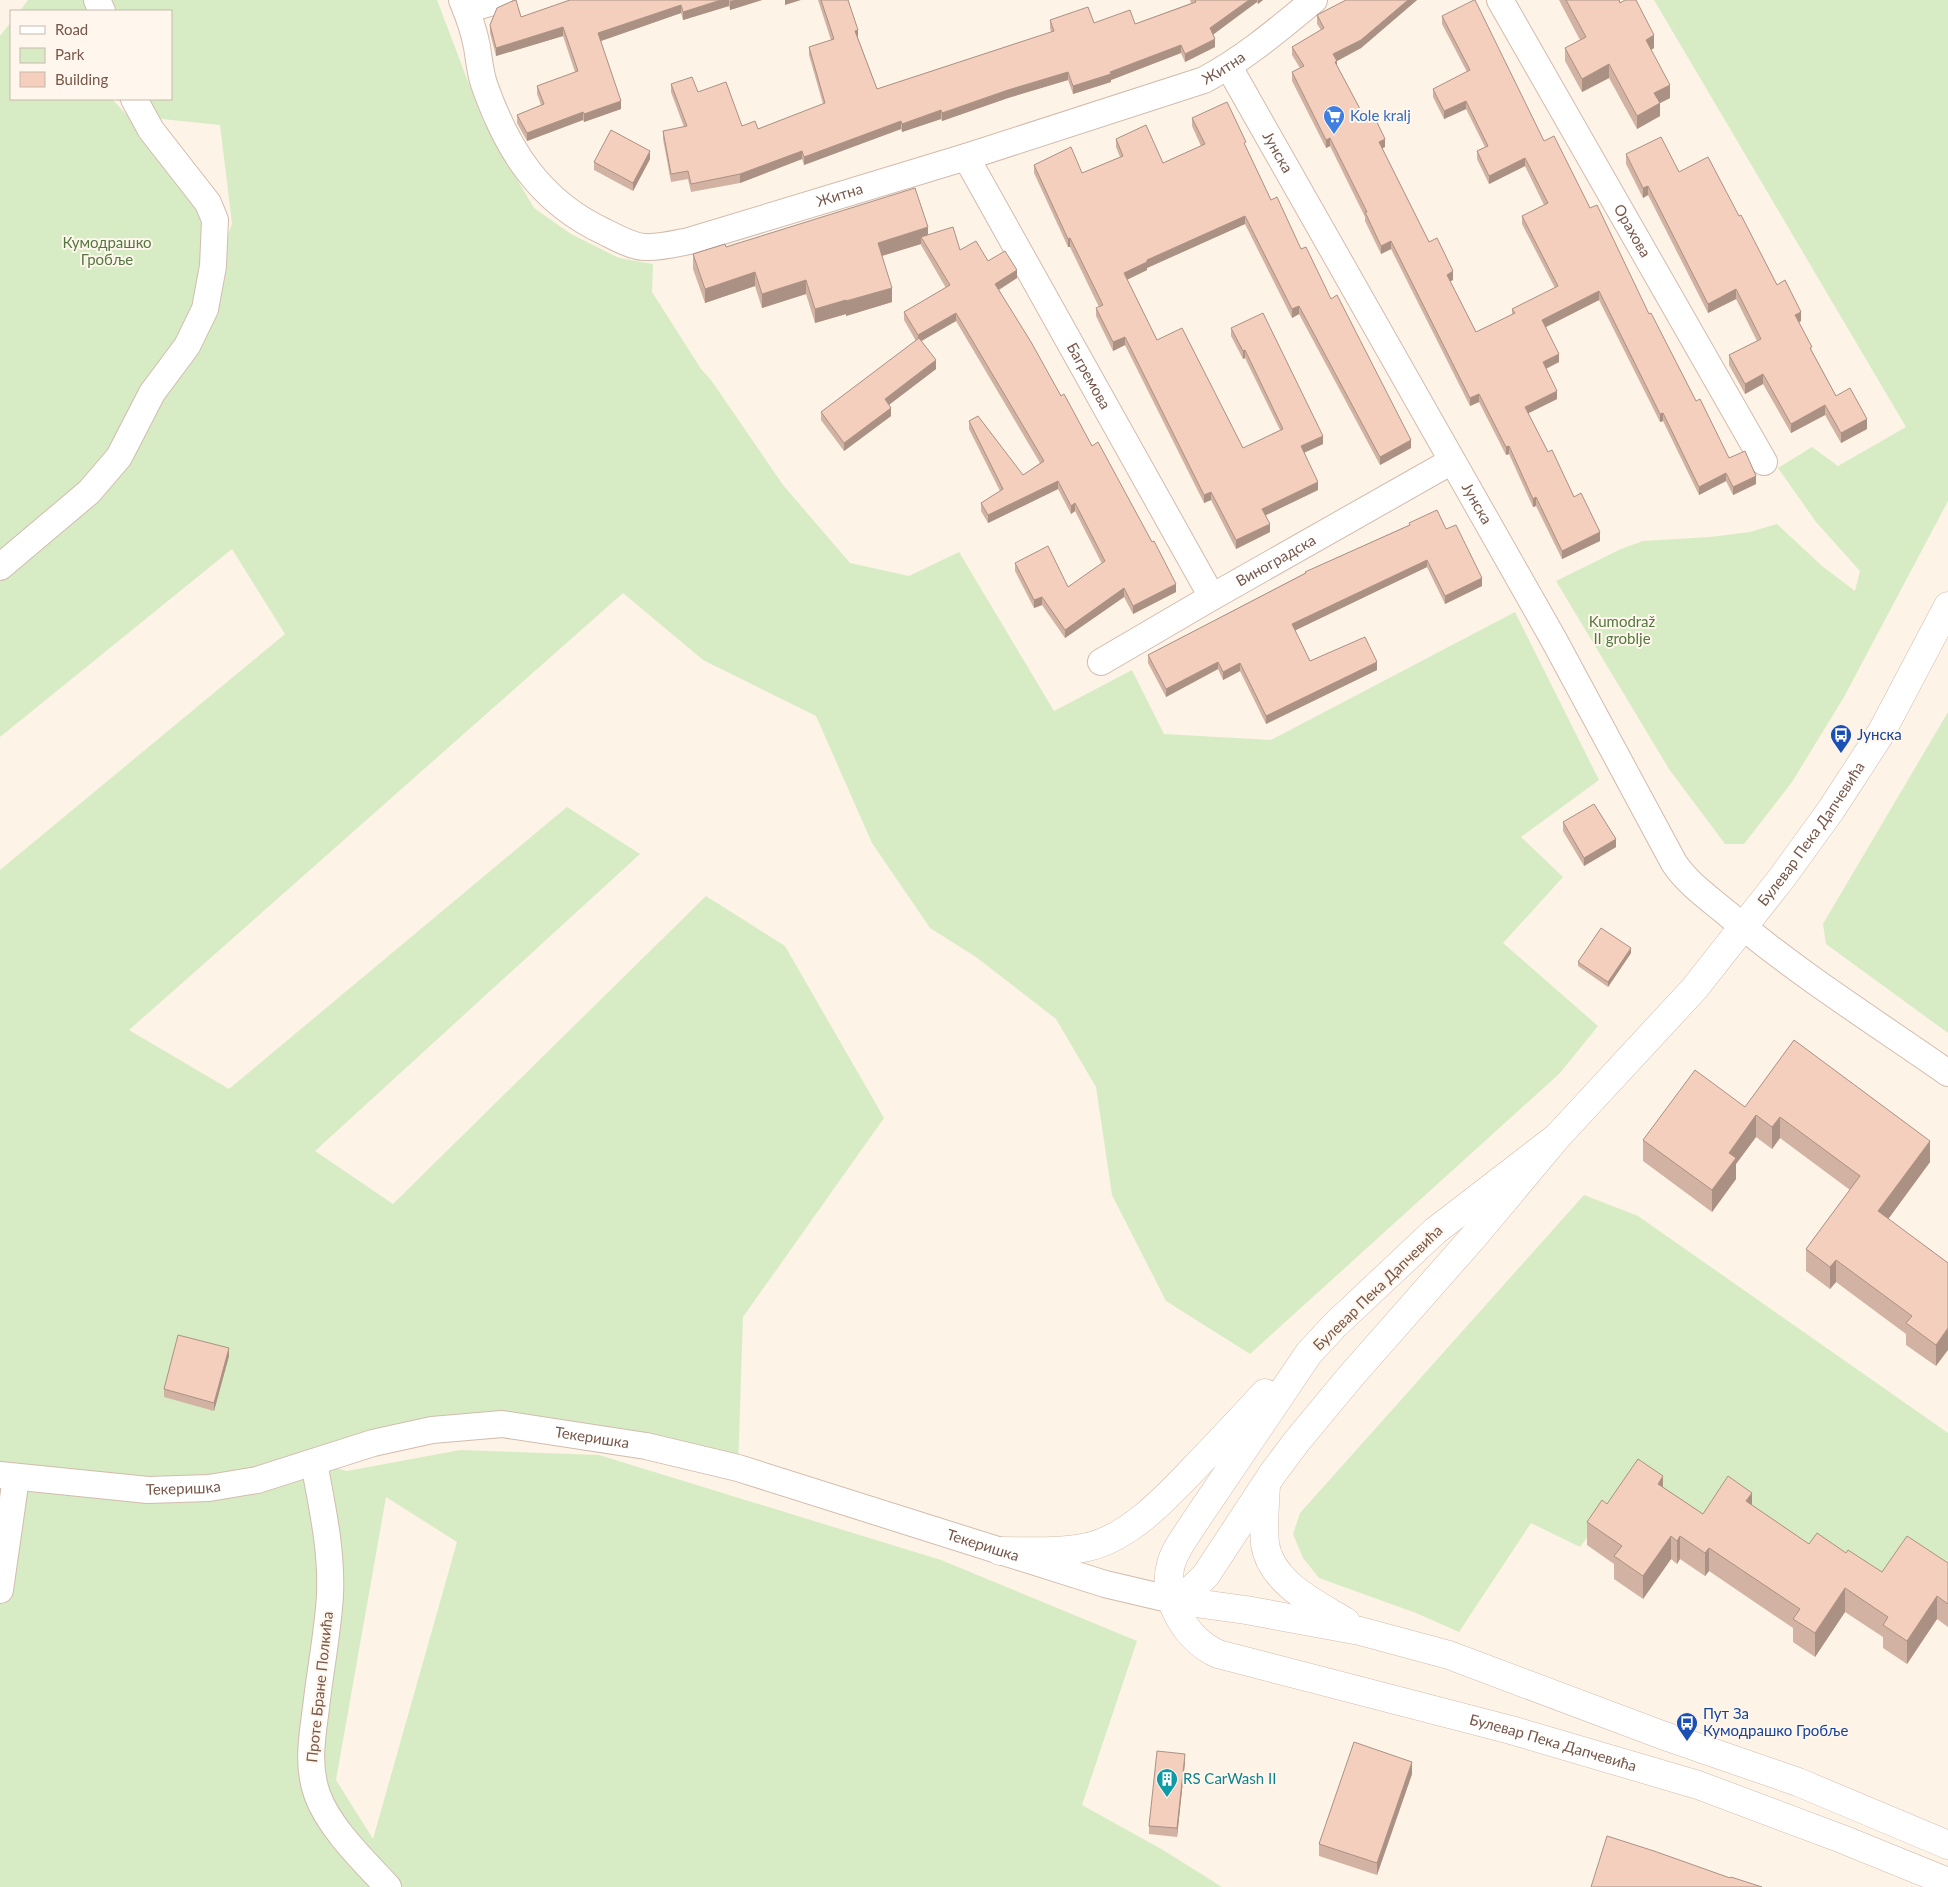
<svg xmlns="http://www.w3.org/2000/svg" width="1948" height="1887" font-family="Lato,sans-serif">
<rect width="100%" height="100%" fill="#fdf3e6"/>
<g fill="#d7ecc4" fill-rule="evenodd">
<path d="M28 0H437L483 121 534 208 571 234 619 258 653 264 652 292 701 369 711 380 783 485 850 563 909 576 959 552 1054 711 1132 670 1164 734 1271 740 1515 612 1599 780 1521 837 1563 877 1503 943 1598 1026 1560 1073 1250 1354 1166 1301 1112 1195 1096 1087 1056 1019 976 957 930 928 872 843 816 716 703 660 623 593 129 1030 229 1089 567 807 640 854 315 1151 393 1204 706 896 785 946 884 1118 743 1317 738 1468 502 1424 316 1463 347 1471 460 1450 599 1455 941 1560 1137 1641 1082 1805 1163 1850 1222 1887H0V1590L16 1478 0 1475V870L285 634 232 549 0 737V36L11 22V99H112L208 203 207 302 232 223 220 125 162 119 114 99H171V11H20ZM386 1497 457 1542 373 1839 336 1780Z"/>
<path d="M1654 0H1948V501L1844 697 1792 782 1744 844H1725L1669 769 1556 581 1621 549 1643 541 1710 537 1750 532 1777 524 1822 566 1855 591 1860 571 1816 522 1778 468 1812 447 1838 466 1906 427Z"/>
<path d="M1948 712V1033L1826 944 1823 924Z"/>
<path d="M1584 1195 1638 1216 1948 1433V1580L1879 1587 1725 1491 1705 1521 1633 1476 1580 1547 1531 1523 1459 1632 1416 1613 1319 1578 1303 1558 1293 1534 1300 1513Z"/>
</g>
<g fill="none" stroke-linecap="round" stroke-linejoin="round">
<g stroke="#d2bbae" stroke-width="28">
<g id="minor">
<path d="M97 0 102 11"/>
<path id="s1" d="M462 0C468 14 474 31 477 47 479 59 480 72 484 84 507 150 540 202 605 232 617 238 631 246 644 247 659 248 674 244 689 241L966 157 1204 80C1245 58 1279 29 1314 0"/>
<path id="s2" d="M1500 0 1764 462"/>
<path d="M466 10 499 0"/>
<path id="s3" d="M1229 67 1554 640 1674 863C1688 884 1709 898 1729 915 1797 973 1875 1022 1948 1073"/>
<path id="s4" d="M966 157 1212 597"/>
<path d="M0 567 89 492 119 457 152 393 187 346 205 309 213 266 215 220 208 203 151 130 134 99"/>
<path id="s5" d="M1101 662 1212 597 1452 461"/>
<path d="M314 1463C322 1506 332 1550 330 1595 328 1632 320 1670 316 1708 312 1737 307 1766 317 1794 329 1828 364 1861 388 1887"/>
<path id="s6" d="M0 1475 148 1490 209 1488 257 1480 373 1443 432 1430 502 1424 646 1446 738 1468 1105 1584 1173 1600"/>
<path d="M0 1590 16 1478"/>
</g>
</g>
<g stroke="#d2bbae" stroke-width="29">
<g id="tertiary">
<path id="s7" d="M1557 1137 1435 1231 1335 1325 1309 1353 1194 1523C1186 1536 1175 1549 1171 1564 1161 1599 1187 1640 1218 1654L1511 1730 1698 1785 1842 1839 1948 1882"/>
<path d="M1266 1485C1265 1505 1263 1524 1265 1544 1271 1583 1315 1603 1346 1622"/>
<path d="M1000 1551C1029 1551 1059 1553 1088 1547 1134 1536 1173 1490 1205 1457 1225 1436 1245 1415 1265 1393"/>
<path id="s8" d="M1173 1600 1193 1588 1206 1575 1273 1473 1297 1441 1351 1376 1476 1234 1557 1137 1694 989 1781 879 1831 810 1881 733 1948 606"/>
<path d="M1173 1600 1246 1610 1360 1631 1449 1655 1662 1735 1798 1782 1948 1845"/>
</g>
</g>
<use href="#minor" stroke="#fff" stroke-width="26"/>
<use href="#tertiary" stroke="#fff" stroke-width="28"/>
</g>
<g fill="#d2b2a3">
<path d="M570 0H762L730 10 729 6 683 20 681 13 601 41 621 109 584 122 583 120 527 141 517 123V115L541 105 537 94V86L575 72 563 36 496 56 490 33V25L521 17Z"/>
<path d="M818 0H848L858 38 877 89 1051 32 1050 28V20L1094 23 1135 24 1191 3 1190 0H1263L1258 4 1257 2 1213 34 1215 47 1185 62 1181 53 1111 80V82L1073 94 1068 80 1008 98 942 121 941 119 902 132 901 129 804 165 802 159 740 183 691 192 688 179 671 182 663 139V131L684 127 671 92V84L698 92 742 126 758 129 823 104 809 55V47L831 40Z"/>
<path d="M1346 0H1417L1361 48 1337 61V66L1367 122 1385 147 1382 148 1429 242 1453 280 1450 281 1476 332 1512 315V309L1555 288 1522 224V216L1544 205 1525 166 1489 184 1477 159V151L1485 147 1466 109 1444 119 1433 97V89L1467 72 1442 24V16L1544 141 1590 208 1649 314 1696 401 1729 458 1756 484 1733 495 1726 481 1699 495 1663 421 1660 422 1599 300 1546 327 1559 362 1546 369 1557 399 1528 413 1548 452 1600 541 1562 559 1536 506 1533 507 1509 454 1506 455 1479 402 1470 406 1391 249 1381 254 1365 221V217L1330 146 1326 148 1292 81V72L1300 68 1292 55V47L1321 30 1317 24V15Z"/>
<path d="M1559 0H1619L1654 48 1651 50 1670 98 1660 103V116L1637 129 1609 78 1582 92 1565 61V48L1580 40Z"/>
<path d="M1192 118 1246 147 1271 200 1331 299 1411 448 1380 465 1299 314 1292 318 1245 224 1147 268V270L1127 280 1157 340 1243 448 1280 430 1245 358 1243 359 1231 336V328L1323 444 1304 453 1318 490 1266 515 1270 532 1236 549 1211 500 1204 503 1125 345 1113 351 1096 316V308L1099 307 1070 247H1068L1034 173V165L1082 173 1120 157 1116 147V139L1163 163 1201 146 1192 126Z"/>
<path d="M1626 154 1679 172 1739 216 1777 285 1801 321 1799 322 1812 351 1836 396 1867 429 1841 443 1825 415 1791 433 1763 384 1745 394 1729 365V355L1757 341 1736 299 1708 313 1648 195 1643 198 1626 164Z"/>
<path d="M650 159 633 191 594 170V162Z"/>
<path d="M928 235 960 250 988 261 1017 278 999 290 1061 396 1092 446 1176 592 1133 614 1124 597 1065 638 1042 605 1034 608 1015 571V563L1068 587 1102 564 1075 511 1071 514 1058 489 988 523 981 511V503L1000 491 969 429V421L1023 475 1040 463 956 321 921 341 936 369 888 405 891 416 844 451 821 420V412L916 341 904 320V312L946 288 921 245V244L882 256 892 302 846 316V314L815 323 806 294 762 308 755 286 705 303 693 269V254L726 247Z"/>
<path d="M1409 523 1446 529 1482 586 1445 604 1427 567 1295 630 1310 661 1377 670 1266 724 1240 671 1223 680 1218 669 1166 697 1148 663V655L1305 573V572L1409 525Z"/>
<path d="M1563 822 1616 847 1584 866 1563 831Z"/>
<path d="M1631 953 1608 987 1578 966V962Z"/>
<path d="M1794 1040 1930 1162 1888 1219 1948 1263 1936 1366 1906 1345V1334L1836 1282 1830 1289 1806 1271V1249L1850 1190 1780 1138 1772 1149 1756 1137 1736 1164V1179L1712 1212 1643 1161V1140L1745 1107Z"/>
<path d="M229 1356 214 1411 164 1397V1389Z"/>
<path d="M1663 1487 1703 1514 1752 1505 1809 1544 1846 1553 1882 1572 1948 1563V1627L1937 1619 1907 1664 1883 1648V1637L1845 1612 1815 1657 1793 1642V1628L1709 1571 1705 1576 1680 1559 1677 1564 1671 1559 1643 1599 1614 1579V1564L1587 1545V1522L1607 1504Z"/>
<path d="M1185 1762 1177 1837 1149 1834V1826Z"/>
<path d="M1412 1774 1377 1875 1319 1856V1844Z"/>
</g>
<g fill="#ab9184">
<path d="M721 0H729V6L683 20V12Z"/>
<path d="M735 0H762L730 10V1Z"/>
<path d="M785 0H801L785 5Z"/>
<path d="M1249 0H1257V2L1210 37V28Z"/>
<path d="M1258 0H1263L1258 4Z"/>
<path d="M1408 0H1417L1361 48 1337 61V69L1333 54Z"/>
<path d="M681 5V13L598 42V33Z"/>
<path d="M563 27V36L496 56V48Z"/>
<path d="M858 30V38L855 31Z"/>
<path d="M1654 35V48L1646 53V40Z"/>
<path d="M1215 39V47L1185 62V54Z"/>
<path d="M1181 45V53L1111 80V82L1073 94V86Z"/>
<path d="M1609 64V78L1582 92V79Z"/>
<path d="M1068 72V80L1008 98 942 121V113L1008 90Z"/>
<path d="M1670 85V98L1654 106V93Z"/>
<path d="M621 101V109L584 122V114Z"/>
<path d="M1466 101V109L1444 119V111Z"/>
<path d="M1660 103V116L1637 129V116Z"/>
<path d="M941 110V119L902 132V124Z"/>
<path d="M583 112V120L527 141V133Z"/>
<path d="M901 121V129L804 165V157Z"/>
<path d="M1330 138V146L1326 148V140Z"/>
<path d="M1385 139V147L1379 150V142Z"/>
<path d="M650 151V159L633 191V183Z"/>
<path d="M802 151V159L740 183V174Z"/>
<path d="M1525 158V166L1489 184V176Z"/>
<path d="M1648 186V195L1643 198V188Z"/>
<path d="M1245 216V224L1147 268V270L1124 281V273L1147 260Z"/>
<path d="M928 227V242L921 237V244L878 257V243Z"/>
<path d="M1070 238V247H1068V239Z"/>
<path d="M1391 241V249L1381 254V246Z"/>
<path d="M1017 270V278L995 292V284Z"/>
<path d="M1453 271V280L1447 283V275Z"/>
<path d="M755 272V286L705 303V289Z"/>
<path d="M806 280V294L762 308V294Z"/>
<path d="M892 288V302L846 316V301Z"/>
<path d="M1736 289V299L1708 313V304Z"/>
<path d="M1599 291V300L1542 329V320Z"/>
<path d="M846 300V314L815 323V309Z"/>
<path d="M1299 306V314L1292 318V309Z"/>
<path d="M1801 312V321L1795 324V315Z"/>
<path d="M956 313V321L918 343V335Z"/>
<path d="M1125 337V345L1113 351V342Z"/>
<path d="M1245 350V358L1243 359V351Z"/>
<path d="M1559 354V362L1543 370V362Z"/>
<path d="M936 360V369L885 408V399Z"/>
<path d="M1763 374V384L1745 394V384Z"/>
<path d="M1557 391V399L1525 415V407Z"/>
<path d="M1479 394V402L1470 406V398Z"/>
<path d="M1825 405V415L1791 433V424Z"/>
<path d="M891 408V416L844 451V443Z"/>
<path d="M1663 413V421L1660 422V414Z"/>
<path d="M1867 419V429L1841 443V433Z"/>
<path d="M1323 436V444L1301 454V446Z"/>
<path d="M1411 440V448L1380 465V457Z"/>
<path d="M1509 446V454L1506 455V447Z"/>
<path d="M1726 473V481L1699 495V487Z"/>
<path d="M1756 476V484L1733 495V487Z"/>
<path d="M1058 481V489L988 523V515Z"/>
<path d="M1318 482V490L1262 517V509Z"/>
<path d="M1211 492V500L1204 503V495Z"/>
<path d="M1536 497V506L1533 507V499Z"/>
<path d="M1075 503V511L1071 514V506Z"/>
<path d="M1270 524V532L1236 549V540Z"/>
<path d="M1600 532V541L1562 559V551Z"/>
<path d="M1427 560V567L1292 632V624Z"/>
<path d="M1482 578V586L1445 604V596Z"/>
<path d="M1176 584V592L1133 614V606Z"/>
<path d="M1124 588V597L1065 638V630Z"/>
<path d="M1042 597V605L1034 608V600Z"/>
<path d="M1218 662V669L1166 697V689Z"/>
<path d="M1377 662V670L1266 724V716Z"/>
<path d="M1240 663V671L1223 680V672Z"/>
<path d="M1616 839V847L1584 866V858Z"/>
<path d="M1631 948V953L1608 987V982Z"/>
<path d="M1756 1115V1137L1736 1164V1179L1712 1212V1190L1729 1153Z"/>
<path d="M1780 1117V1138L1772 1149V1127Z"/>
<path d="M1930 1141V1162L1878 1233V1211Z"/>
<path d="M1836 1260V1282L1830 1289V1267Z"/>
<path d="M1948 1328V1350L1936 1366V1345Z"/>
<path d="M229 1348V1356L214 1411V1403Z"/>
<path d="M1663 1476V1500L1658 1484Z"/>
<path d="M1752 1493V1516L1746 1501Z"/>
<path d="M1671 1536V1559L1643 1599V1576Z"/>
<path d="M1680 1536V1559L1677 1564V1541Z"/>
<path d="M1709 1548V1571L1705 1576V1553Z"/>
<path d="M1845 1588V1612L1815 1657V1633Z"/>
<path d="M1937 1596V1619L1907 1664V1641Z"/>
<path d="M1185 1754V1762L1177 1837V1828Z"/>
<path d="M1412 1762V1774L1377 1875V1863Z"/>
</g>
<g fill="#f4cfbd" stroke="#ab9184">
<path d="M516 0 521 17 570 0H721L683 12 681 5 598 33 621 101 584 114 583 112 527 133 517 115 544 104 537 86 578 71 563 27 496 48 490 25 497 8 510 2Z"/>
<path d="M821 0H848L858 30 855 31 877 89 1054 31 1050 20 1088 7 1094 23 1130 10 1135 24 1196 2 1195 0H1249L1210 28 1215 39 1185 54 1181 45 1110 72 1111 74 1073 86 1068 72 1008 90 942 113 941 110 902 124 901 121 804 157 802 151 740 174 691 184 688 171 671 174 663 131 687 126 671 84 692 77 698 92 726 82 742 126 755 121 758 129 825 103 809 47 834 39Z"/>
<path d="M1346 0H1408L1361 40 1333 54 1337 61 1335 62 1367 122 1375 118 1385 139 1379 142 1429 242 1437 238 1453 271 1447 275 1476 332 1515 313 1512 309 1558 286 1522 216 1548 203 1525 158 1489 176 1477 151 1488 146 1466 101 1444 111 1433 89 1470 70 1442 16 1474 0H1475L1544 141 1554 136 1590 208 1597 205 1649 314 1651 313 1696 401 1700 399 1729 458 1745 451 1756 476 1733 487 1726 473 1699 487 1663 413 1660 414 1599 291 1542 320 1559 354 1543 362 1557 391 1525 407 1548 452 1552 450 1574 497 1581 493 1600 532 1562 551 1536 497 1533 499 1509 446 1506 447 1479 394 1470 398 1391 241 1381 246 1365 212H1367L1330 138 1326 140 1292 72 1304 66 1292 47 1324 28 1317 15Z"/>
<path d="M1566 0H1619L1620 3 1625 0H1636L1654 35 1646 40 1670 85 1654 93 1660 103 1637 116 1609 64 1582 79 1565 48 1586 37Z"/>
<path d="M1227 102 1246 142 1244 143 1271 200 1277 197 1301 249 1306 247 1331 299 1337 295 1411 440 1380 457 1299 306 1292 309 1245 216 1147 260V262L1124 273 1157 340 1182 328 1243 448 1283 429 1245 350 1243 351 1231 328 1263 313 1323 436 1301 446 1318 482 1262 509 1270 524 1236 540 1211 492 1204 495 1125 337 1113 342 1096 308 1103 305 1070 238 1068 239 1034 165 1071 147 1082 173 1123 156 1116 139 1146 125 1163 163 1205 144 1192 118Z"/>
<path d="M611 130 650 151 633 183 594 162Z"/>
<path d="M1661 137 1679 172 1708 157 1739 216 1741 215 1777 285 1785 280 1801 312 1795 315 1812 347 1810 348 1836 396 1850 388 1867 419 1841 433 1825 405 1791 424 1763 374 1745 384 1729 355 1761 339 1736 289 1708 304 1648 186 1643 188 1626 154Z"/>
<path d="M915 188 928 227 878 243 892 288 846 301V300L815 309 806 280 762 294 755 272 705 289 693 254 725 244 726 247Z"/>
<path d="M953 227 960 250 976 241 988 261 1005 251 1017 270 995 284 1031 342 1061 396 1064 394 1092 446 1098 442 1152 542 1154 541 1176 584 1133 606 1124 588 1065 630 1042 597 1034 600 1015 563 1048 546 1068 587 1105 561 1075 503 1071 506 1058 481 988 515 981 503 1003 489 969 421 978 416 1023 475 1044 461 956 313 918 335 904 312 950 285 921 237Z"/>
<path d="M919 338 936 360 885 399 891 408 844 443 821 412Z"/>
<path d="M1437 510 1446 529 1456 525 1482 578 1445 596 1427 560 1292 624 1310 661 1365 637 1377 662 1266 716 1240 663 1223 672 1218 662 1166 689 1148 655 1306 573 1305 572 1410 525 1409 523Z"/>
<path d="M1594 804 1616 839 1584 858 1563 822Z"/>
<path d="M1601 928 1631 948 1608 982 1578 962Z"/>
<path d="M1794 1040 1930 1141 1878 1211 1948 1263V1328L1936 1345 1906 1323 1912 1316 1836 1260 1830 1267 1806 1249 1860 1176 1780 1117 1772 1127 1756 1115 1729 1153 1736 1158 1712 1190 1643 1140 1695 1070 1745 1107Z"/>
<path d="M178 1335 229 1348 214 1403 164 1389Z"/>
<path d="M1638 1459 1663 1476 1658 1484 1703 1514 1728 1476 1752 1493 1746 1501 1809 1544 1817 1533 1846 1553 1848 1550 1882 1572 1907 1536 1948 1563V1604L1937 1596 1907 1641 1883 1625 1888 1617 1845 1588 1815 1633 1793 1619 1800 1609 1709 1548 1705 1553 1680 1536 1677 1541 1671 1536 1643 1576 1614 1556 1622 1546 1587 1522 1602 1500 1607 1504Z"/>
<path d="M1354 1742 1412 1762 1377 1863 1319 1844Z"/>
<path d="M1157 1751 1185 1754 1177 1828 1149 1826Z"/>
<path d="M1607 1836 1654 1851 1730 1878 1731 1877 1762 1887H1591Z"/>
</g>
<defs>
<g id="supermarket-pin" transform="scale(1.125)"><path d="M0 17L-7.5 6A9.5 9.5 0 1 1 7.5 6Z" fill="#3f7fe0" stroke="#fff7ed"/><path d="M-6-5.5h2.5l.6 2H6L4.5 2H-2.5L-4.4-4H-6ZM-1.5 3.2a1.3 1.3 0 1 0 .1 0ZM3 3.2a1.3 1.3 0 1 0 .1 0Z" fill="#fff"/></g>
<g id="bus-pin" transform="scale(1.125)"><path d="M0 17L-7.5 6A9.5 9.5 0 1 1 7.5 6Z" fill="#1a4fb4" stroke="#fff7ed"/><path d="M-5-6H5V4H4V6H2V4H-2V6H-4V4H-5ZM-3.5-4V0h7V-4ZM-3.5 1.2v1.5H-2V1.2ZM2 1.2v1.5H3.5V1.2Z" fill="#fff"/></g>
<g id="building-pin" transform="scale(1.125)"><path d="M0 17L-7.5 6A9.5 9.5 0 1 1 7.5 6Z" fill="#0f9aa8" stroke="#fff7ed"/><path d="M-4-6H4V6H1V3H-1V6H-4ZM-2.5-4.3h1.7v1.8h-1.7ZM.8-4.3h1.7v1.8H.8ZM-2.5-1h1.7V.8h-1.7ZM.8-1h1.7V.8H.8Z" fill="#fff"/></g>
</defs>
<g fill-rule="evenodd">
<use href="#supermarket-pin" x="1334" y="116"/>
<use href="#bus-pin" x="1841" y="735"/>
<use href="#bus-pin" x="1687" y="1723"/>
<use href="#building-pin" x="1167" y="1779"/>
</g>
<g text-anchor="middle" stroke-width="4" stroke-linejoin="round" paint-order="stroke">
<g font-size="15" fill="#78574a" stroke="#fff7ed">
<text dy="5" stroke="none"><textPath href="#s1" startOffset="934">Житна</textPath></text>
<text dy="5" stroke="none"><textPath href="#s3" startOffset="98">Јунска</textPath></text>
<text dy="5" stroke="none"><textPath href="#s1" startOffset="529">Житна</textPath></text>
<text dy="5" stroke="none"><textPath href="#s2" startOffset="266">Орахова</textPath></text>
<text dy="5" stroke="none"><textPath href="#s4" startOffset="251">Багремова</textPath></text>
<text dy="5" stroke="none"><textPath href="#s3" startOffset="502">Јунска</textPath></text>
<text dy="5" stroke="none"><textPath href="#s5" startOffset="202">Виноградска</textPath></text>
<text dy="5" stroke="none"><textPath href="#s8" startOffset="1000">Булевар Пека Дапчевића</textPath></text>
<text transform="translate(1378 1288) rotate(-44)" y="5">Булевар Пека Дапчевића</text>
<text dy="5" stroke="none"><textPath href="#s6" startOffset="602">Текеришка</textPath></text>
<text dy="5" stroke="none"><textPath href="#s6" startOffset="184">Текеришка</textPath></text>
<text dy="5" stroke="none"><textPath href="#s6" startOffset="1008">Текеришка</textPath></text>
<text transform="translate(320 1687) rotate(-84)" y="5">Проте Бране Полкића</text>
<text dy="5" stroke="none"><textPath href="#s7" startOffset="1038">Булевар Пека Дапчевића</textPath></text>
</g>
<g font-size="15" fill="#366cbe" stroke="#fff7ed" text-anchor="start">
<text x="1350" y="121">Kole kralj</text>
</g>
<g font-size="15" fill="#53783e" stroke="#fff7ed">
<text x="107" y="248">Кумодрашко<tspan x="107" dy="17">Гробље</tspan></text>
<text x="1622" y="627">Kumodraž<tspan x="1622" dy="17">II groblje</tspan></text>
</g>
<g font-size="15" fill="#164399" stroke="#fff7ed" text-anchor="start">
<text x="1857" y="740">Јунска</text>
<text x="1703" y="1719">Пут За<tspan x="1703" dy="17">Кумодрашко Гробље</tspan></text>
</g>
<g font-size="15" fill="#0d838f" stroke="#fff7ed" text-anchor="start">
<text x="1183" y="1784">RS CarWash II</text>
</g>
</g>
<rect x="10" y="10" width="162" height="90" fill="#fff7ed" stroke="#c9b7ac"/>
<rect x="20" y="26" width="25" height="8" fill="#ffffff" stroke="#c9b7ac"/>
<text x="55" y="35" font-size="15" fill="#78574a">Road</text>
<rect x="20" y="48" width="25" height="15" fill="#d7ecc4" stroke="#c9b7ac"/>
<text x="55" y="60" font-size="15" fill="#78574a">Park</text>
<rect x="20" y="72" width="25" height="15" fill="#f4cfbd" stroke="#c9b7ac"/>
<text x="55" y="85" font-size="15" fill="#78574a">Building</text>
</svg>
